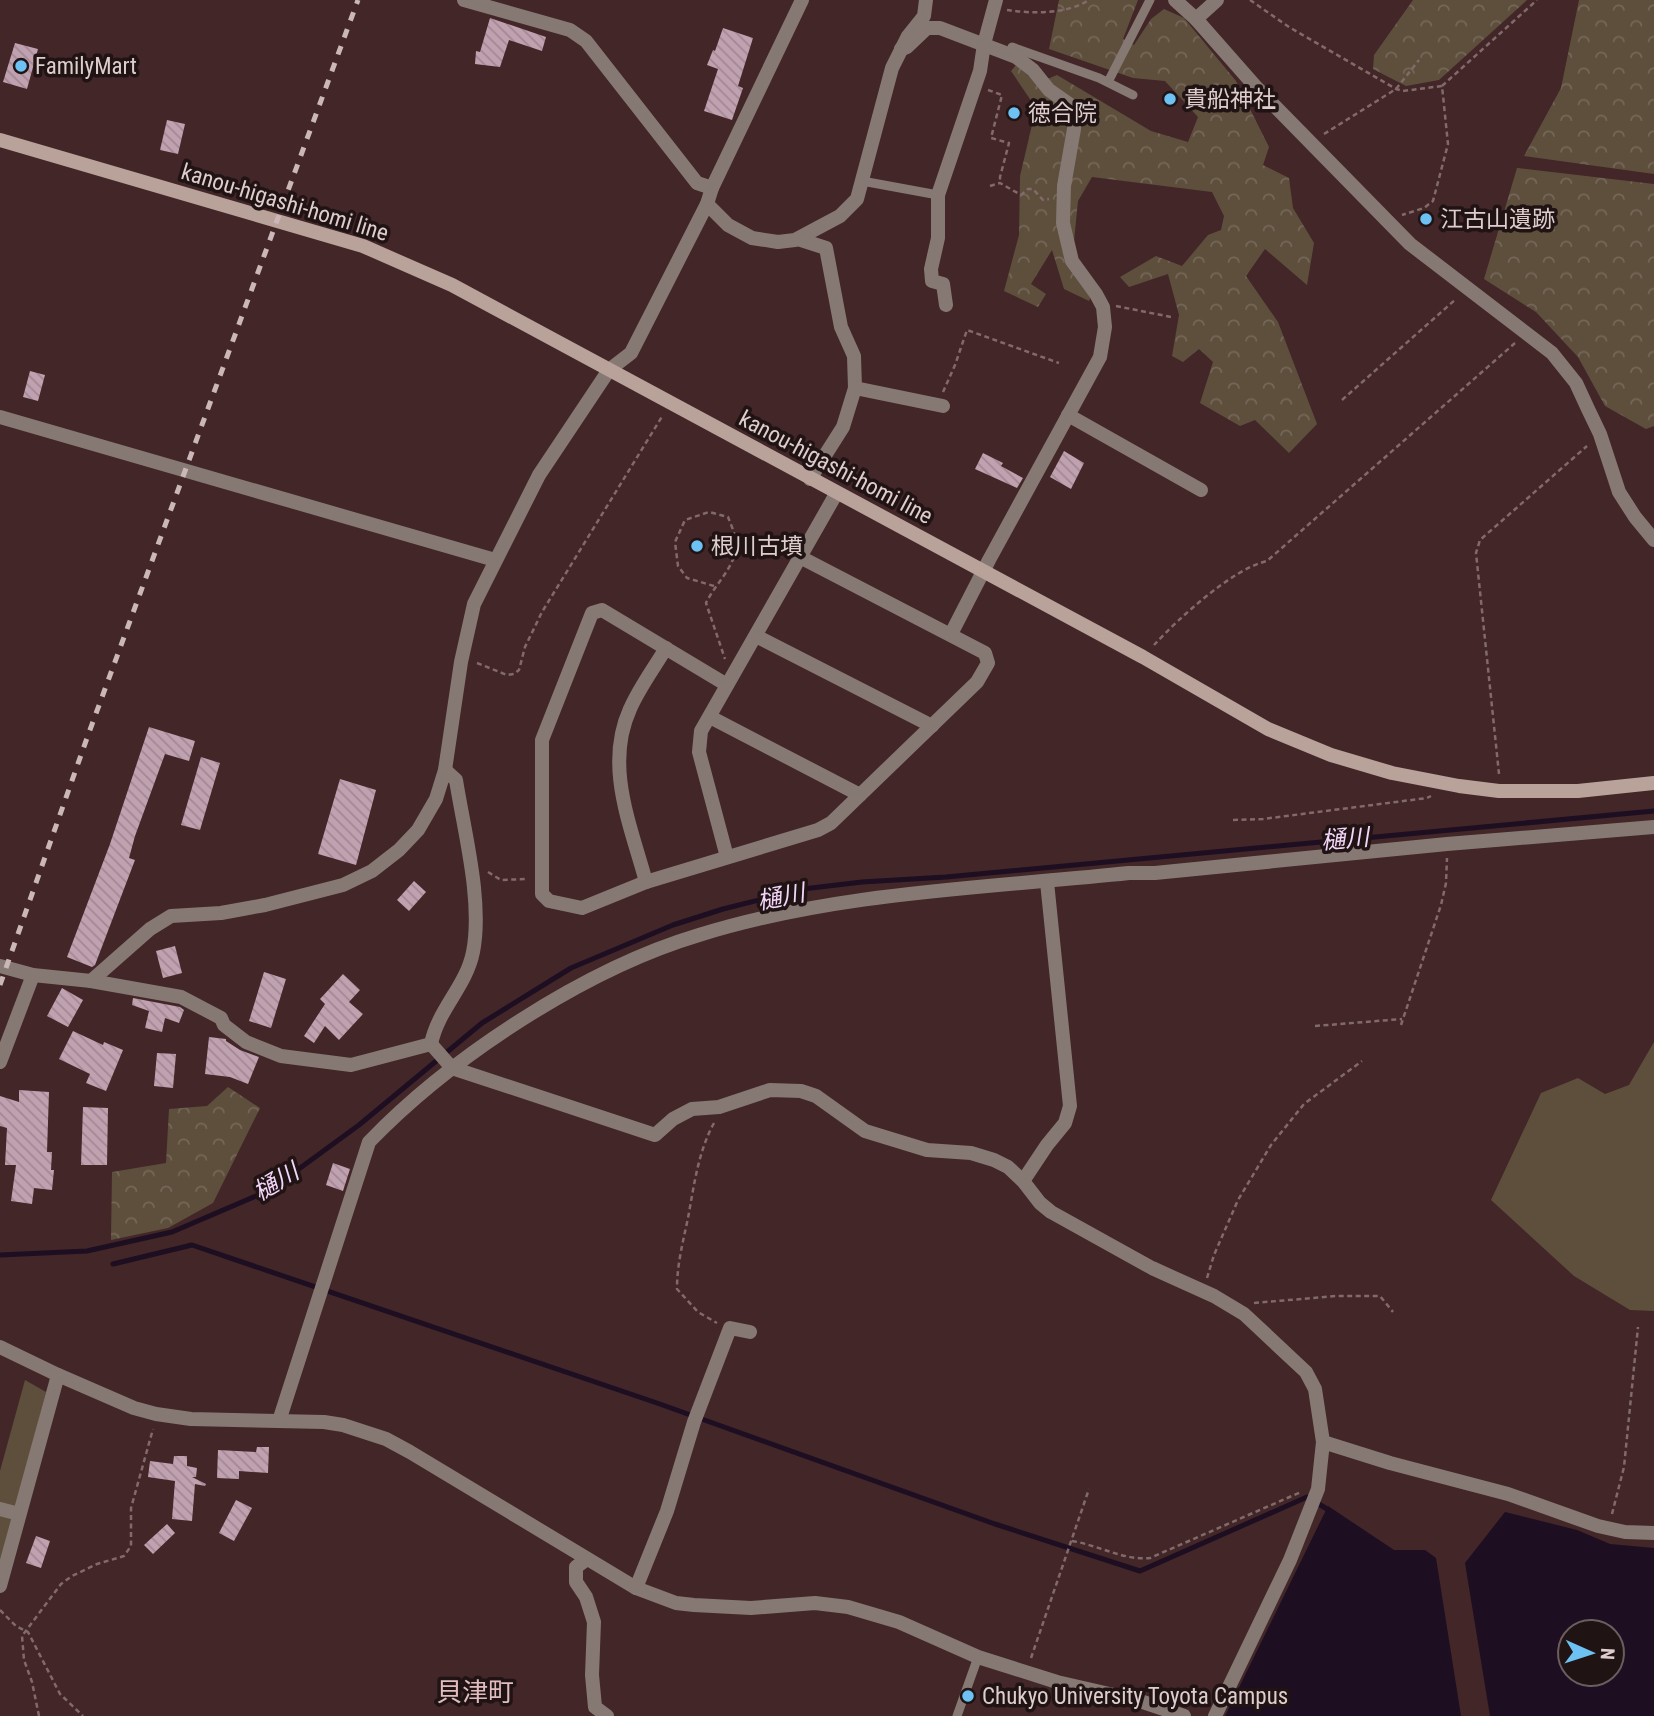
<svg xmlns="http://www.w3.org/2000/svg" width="1654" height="1716" font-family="'Roboto Condensed','Noto Sans JP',sans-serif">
<defs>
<pattern id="forest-crowns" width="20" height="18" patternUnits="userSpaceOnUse" patternTransform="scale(1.75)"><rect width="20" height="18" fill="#5e4f3d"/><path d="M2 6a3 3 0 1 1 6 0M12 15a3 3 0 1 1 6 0" fill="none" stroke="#756758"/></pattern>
<pattern id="building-back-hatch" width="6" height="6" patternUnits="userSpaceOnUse" patternTransform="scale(1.75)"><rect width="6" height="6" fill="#c0a1b0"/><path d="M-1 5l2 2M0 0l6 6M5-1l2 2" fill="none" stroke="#a18894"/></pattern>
</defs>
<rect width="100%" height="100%" fill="#422628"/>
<g fill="#5e4f3d">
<path d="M1654 1042V1311L1630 1310 1574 1276 1491 1200 1541 1093 1578 1078 1605 1094 1629 1085Z"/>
<path d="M25 1380 46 1392 0 1572V1471Z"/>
</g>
<g fill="url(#forest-crowns)">
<path d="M1059 0H1138L1123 39 1134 45 1151 19 1164 9 1184 18 1236 81 1269 147 1263 165 1289 178 1293 208 1314 243 1307 285 1265 249 1246 276 1278 322 1317 424 1289 453 1255 420 1240 426 1200 403 1213 362 1199 349 1183 362 1172 356 1179 315 1168 274 1129 287 1120 277 1156 256 1182 266 1208 235 1221 230 1224 216 1212 192 1092 177 1078 201 1074 241 1067 259 1091 296 1089 301 1064 289 1052 250 1031 284 1046 294 1038 307 1004 291 1019 235 1020 176 1036 108 1011 71 1016 65 1038 83 1057 75 1151 131 1188 142 1198 117 1165 81 1133 78 1049 49Z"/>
<path d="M1413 0H1527L1439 80 1406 86 1373 69 1374 55Z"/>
<path d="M1579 0H1654V174L1524 156 1561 88Z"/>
<path d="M1517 168 1654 184V426L1646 429 1605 406 1578 357 1536 312 1484 279Z"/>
<path d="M228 1087 260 1108 213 1203 168 1228 111 1240 112 1172 166 1163 169 1109 207 1106Z"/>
</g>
<g fill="#1d0e21" fill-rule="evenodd">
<path d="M1328 1506 1394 1550H1425L1436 1558 1461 1716H1225Z"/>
<path d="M1505 1512 1577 1530 1610 1544 1654 1548V1716H1490L1465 1563ZM1612 1632V1674H1570V1632Z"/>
</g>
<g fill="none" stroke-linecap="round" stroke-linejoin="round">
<g stroke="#1d0e21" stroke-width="5">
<path d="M0 1255 87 1251 172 1232 270 1190 359 1125 482 1023 571 968 673 925 723 909 803 889 862 882 946 877 1654 811"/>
<path d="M113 1264 192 1245 657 1403 995 1524 1140 1571 1307 1497 1327 1509"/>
</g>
</g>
<g fill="url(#building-back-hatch)">
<path d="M490 18 546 37 542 51 509 40 500 67 475 64 476 51 480 52Z"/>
<path d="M723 28 753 38 738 86 743 88 732 120 704 111 718 69 707 65 713 50 715 51Z"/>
<path d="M15 43 38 49 27 89 3 82Z"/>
<path d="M167 120 185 124 178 154 160 150Z"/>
<path d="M30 371 45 375 38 401 23 397Z"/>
<path d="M1064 451 1084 463 1071 489 1050 477Z"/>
<path d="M983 453 1003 463 1001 466 1023 478 1017 488 975 469Z"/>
<path d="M149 727 195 741 189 761 165 754 135 836 129 858 135 860 95 965 92 967 67 957 110 844Z"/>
<path d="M201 757 220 763 200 830 181 825Z"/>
<path d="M340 779 376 790 356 865 318 854Z"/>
<path d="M414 881 426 892 409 911 397 900Z"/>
<path d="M175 946 182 973 163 978 156 951Z"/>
<path d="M264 972 286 979 271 1028 249 1021Z"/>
<path d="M343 974 360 990 349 1002 363 1014 339 1040 325 1026 314 1043 304 1036 325 1004 320 999Z"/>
<path d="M62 988 83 1000 68 1027 47 1016Z"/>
<path d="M133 998 180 1007 184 1010 179 1023 165 1018 162 1032 145 1028 149 1011 132 1005Z"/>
<path d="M73 1031 103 1045 104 1042 123 1050 106 1091 86 1083 90 1074 59 1059Z"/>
<path d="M209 1037 226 1039V1041L240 1050 259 1057 248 1084 230 1077 205 1074Z"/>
<path d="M157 1053 176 1054 173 1088 154 1086Z"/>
<path d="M19 1090 49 1092 47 1152H52L51 1170H54L52 1190 34 1188 32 1204 11 1201 16 1165H5L7 1128 0 1126V1096L19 1102Z"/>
<path d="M83 1107 108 1108 107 1165H81Z"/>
<path d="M333 1163 350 1169 343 1191 326 1185Z"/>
<path d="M257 1447H269L268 1473 239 1471V1479L217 1478 218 1450 256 1452Z"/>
<path d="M174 1456H187V1466L197 1468 196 1477H192L206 1484 205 1486 195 1484 192 1521 172 1519 175 1481 148 1477 150 1461 173 1464Z"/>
<path d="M236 1500 252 1508 234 1541 219 1533Z"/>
<path d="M167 1524 175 1533 153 1554 144 1545Z"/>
<path d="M36 1536 50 1541 41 1568 26 1563Z"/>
</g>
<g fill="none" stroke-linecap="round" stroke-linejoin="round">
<g stroke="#826a6b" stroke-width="2.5" stroke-dasharray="5 3.5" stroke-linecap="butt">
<path d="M1250 0 1289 27 1396 89 1403 91 1442 86 1448 144 1433 201 1424 208 1402 215"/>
<path d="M1007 10C1033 14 1067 14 1089 0"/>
<path d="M1442 86 1537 0"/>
<path d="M988 90 1002 95 991 138 1009 143 1000 177V183"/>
<path d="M1324 134 1396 89 1419 60"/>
<path d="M990 186 1000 183 1021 195 1028 189H1033L1043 200 1049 199"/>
<path d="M1116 306 1171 317"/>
<path d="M943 392 955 365 967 330 1059 363"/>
<path d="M1342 400 1456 299"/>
<path d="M714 586 687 578 678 566 675 542 685 520 709 512 728 517C731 525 736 535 736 544 737 565 715 584 706 603L725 659"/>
<path d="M1154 645C1179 618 1232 569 1267 561L1515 343"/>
<path d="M477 663 507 675 514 674 519 670 525 647 542 612 663 415"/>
<path d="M1499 774 1476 553 1480 540 1587 446"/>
<path d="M1233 820 1263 819 1427 798 1431 796"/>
<path d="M488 872 501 880 528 879"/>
<path d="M1401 1025 1441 905 1446 883 1447 858"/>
<path d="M1315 1026 1402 1019"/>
<path d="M714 1123C698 1152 694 1186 688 1218 683 1242 677 1264 677 1289L698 1312 717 1323"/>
<path d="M1207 1278 1214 1255 1238 1200 1271 1145 1304 1104 1362 1061"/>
<path d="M1254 1303 1336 1296H1380L1393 1312"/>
<path d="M1612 1514 1624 1467 1638 1327"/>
<path d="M1072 1541C1098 1545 1125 1561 1150 1558L1301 1492"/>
<path d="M0 1610 16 1626 28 1632 60 1694 83 1716"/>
<path d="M1031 1658 1089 1489"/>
<path d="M39 1716 32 1682 24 1660 22 1636 61 1584 72 1576 97 1564 124 1556 131 1546V1508L153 1429"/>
</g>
<g stroke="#867973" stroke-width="9">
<path d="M1012 47 1099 78 1133 95"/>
<path d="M1108 82 1150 0"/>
<path d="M862 181 938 195"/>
<path d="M957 1716 978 1657"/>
</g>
<g stroke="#867973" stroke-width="14">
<path d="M464 0 570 30 586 41 697 183 712 188"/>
<path d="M1175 0 1196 19 1255 86 1410 244 1552 353 1576 383 1588 409 1600 434 1619 492 1635 517 1654 540"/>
<path d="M1196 19 1217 0"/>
<path d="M901 49 907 47 927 28H940L1016 57 1033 70 1049 90 1069 104 1075 114 1074 129 1064 186 1063 223 1072 261 1096 294 1103 307 1105 327 1100 357 989 560 951 634"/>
<path d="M707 204 728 225 752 238 778 242 795 240 840 216 857 199 892 68 908 36 924 16 926 0"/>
<path d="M798 239 826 248 841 327 854 356 855 388 843 427 810 479"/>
<path d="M946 305 943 284 932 281 931 269 938 238V195L980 71 984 44 996 0"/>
<path d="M855 388 943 406"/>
<path d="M1068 415 1201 490"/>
<path d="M0 417 495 560"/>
<path d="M756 636 932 726"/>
<path d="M727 685 602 610 592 613 542 740V894L549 901 582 908 646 882 818 830 831 823 977 682 988 663 985 653 800 557"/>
<path d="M710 717 860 795"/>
<path d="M727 857 699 752 701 731 836 494"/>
<path d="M646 882C631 826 604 766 630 709 639 688 654 668 666 648"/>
<path d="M0 966 33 975 91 981 181 997 221 1018 224 1025 246 1042 281 1056 351 1065 431 1044"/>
<path d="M91 981 150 929 171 916 221 913 265 905 343 885 372 871 399 850 418 830 436 799 445 770 461 662 474 604 539 475 609 370 631 353 707 204 712 188 802 0"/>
<path d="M431 1044 452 1068 655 1135 673 1119 692 1109 719 1107 770 1090 801 1091 816 1096 865 1131 927 1150 971 1153 994 1160 1008 1167 1023 1181 1040 1203 1051 1212 1152 1268 1214 1296 1244 1314 1306 1372 1315 1389 1323 1442 1318 1489 1290 1560 1215 1716"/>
<path d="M431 1044C438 1009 466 987 473 952 483 901 464 831 456 780L445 770"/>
<path d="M0 1062 33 975"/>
<path d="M1023 1181 1047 1145 1065 1123 1070 1106 1047 882"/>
<path d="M279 1421 369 1142C451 1057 585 969 699 935 837 892 986 888 1129 873H1155L1447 844 1654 827"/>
<path d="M1323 1442 1390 1463 1508 1494 1598 1526 1625 1532 1654 1533"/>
<path d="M0 1509 19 1514"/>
<path d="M587 1559 576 1567V1582L586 1597 594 1622 592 1675 595 1707 607 1716"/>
<path d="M0 1586 58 1375"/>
<path d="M636 1588 667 1511 694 1422 730 1328 750 1332"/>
</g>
<path stroke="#867973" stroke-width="14" d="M0 1347 58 1375 134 1408 156 1414 191 1419 324 1422 343 1425 386 1439 410 1452 636 1588 676 1603 694 1605 751 1608 815 1603 848 1607 899 1622 978 1657 1057 1682 1140 1701 1184 1716"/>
<path stroke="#b8a29a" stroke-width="14" d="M0 140 363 246 452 285 1143 657 1268 729 1331 755 1392 773 1459 786 1499 791H1578L1654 783"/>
<path stroke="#cbb7b8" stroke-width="5" stroke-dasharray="9 9" stroke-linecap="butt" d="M0 985 87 738 358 0"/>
</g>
<g fill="#6dc2f3" stroke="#201314" stroke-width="2.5">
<circle cx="21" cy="66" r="7"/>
<circle cx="1170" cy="99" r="7"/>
<circle cx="1014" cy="113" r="7"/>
<circle cx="1426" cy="219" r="7"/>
<circle cx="697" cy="546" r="7"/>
<circle cx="968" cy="1696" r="7"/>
</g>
<g text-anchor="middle" stroke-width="7" stroke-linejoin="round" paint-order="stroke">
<g font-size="23" fill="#dfcdcd" stroke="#201314" text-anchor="start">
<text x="35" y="74">FamilyMart</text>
<text x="1184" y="107">貴船神社</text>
<text x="1028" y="121">徳合院</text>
<text x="1440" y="227">江古山遺跡</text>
<text x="711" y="554">根川古墳</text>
<text x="982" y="1704">Chukyo University Toyota Campus</text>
</g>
<g font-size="23" fill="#dfcdcd" stroke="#201314">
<text transform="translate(285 202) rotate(17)" y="8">kanou-higashi-homi line</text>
<text transform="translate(836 467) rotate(28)" y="8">kanou-higashi-homi line</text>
</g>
<g font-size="24" font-style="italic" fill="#f3d6fa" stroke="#201314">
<text transform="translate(1345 839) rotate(-5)" y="8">樋川</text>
<text transform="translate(781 897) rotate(-11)" y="8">樋川</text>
<text transform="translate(276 1182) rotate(-31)" y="8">樋川</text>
</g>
<g font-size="26" fill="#e1bcbe" stroke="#201314">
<text x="475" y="1701">貝津町</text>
</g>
</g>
<g transform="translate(1591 1653) rotate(93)"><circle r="33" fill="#201314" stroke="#6c5d5e" stroke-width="2"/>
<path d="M0-5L12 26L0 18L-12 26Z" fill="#6dc2f3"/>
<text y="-10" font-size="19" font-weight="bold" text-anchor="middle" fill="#dfcdcd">N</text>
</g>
</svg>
